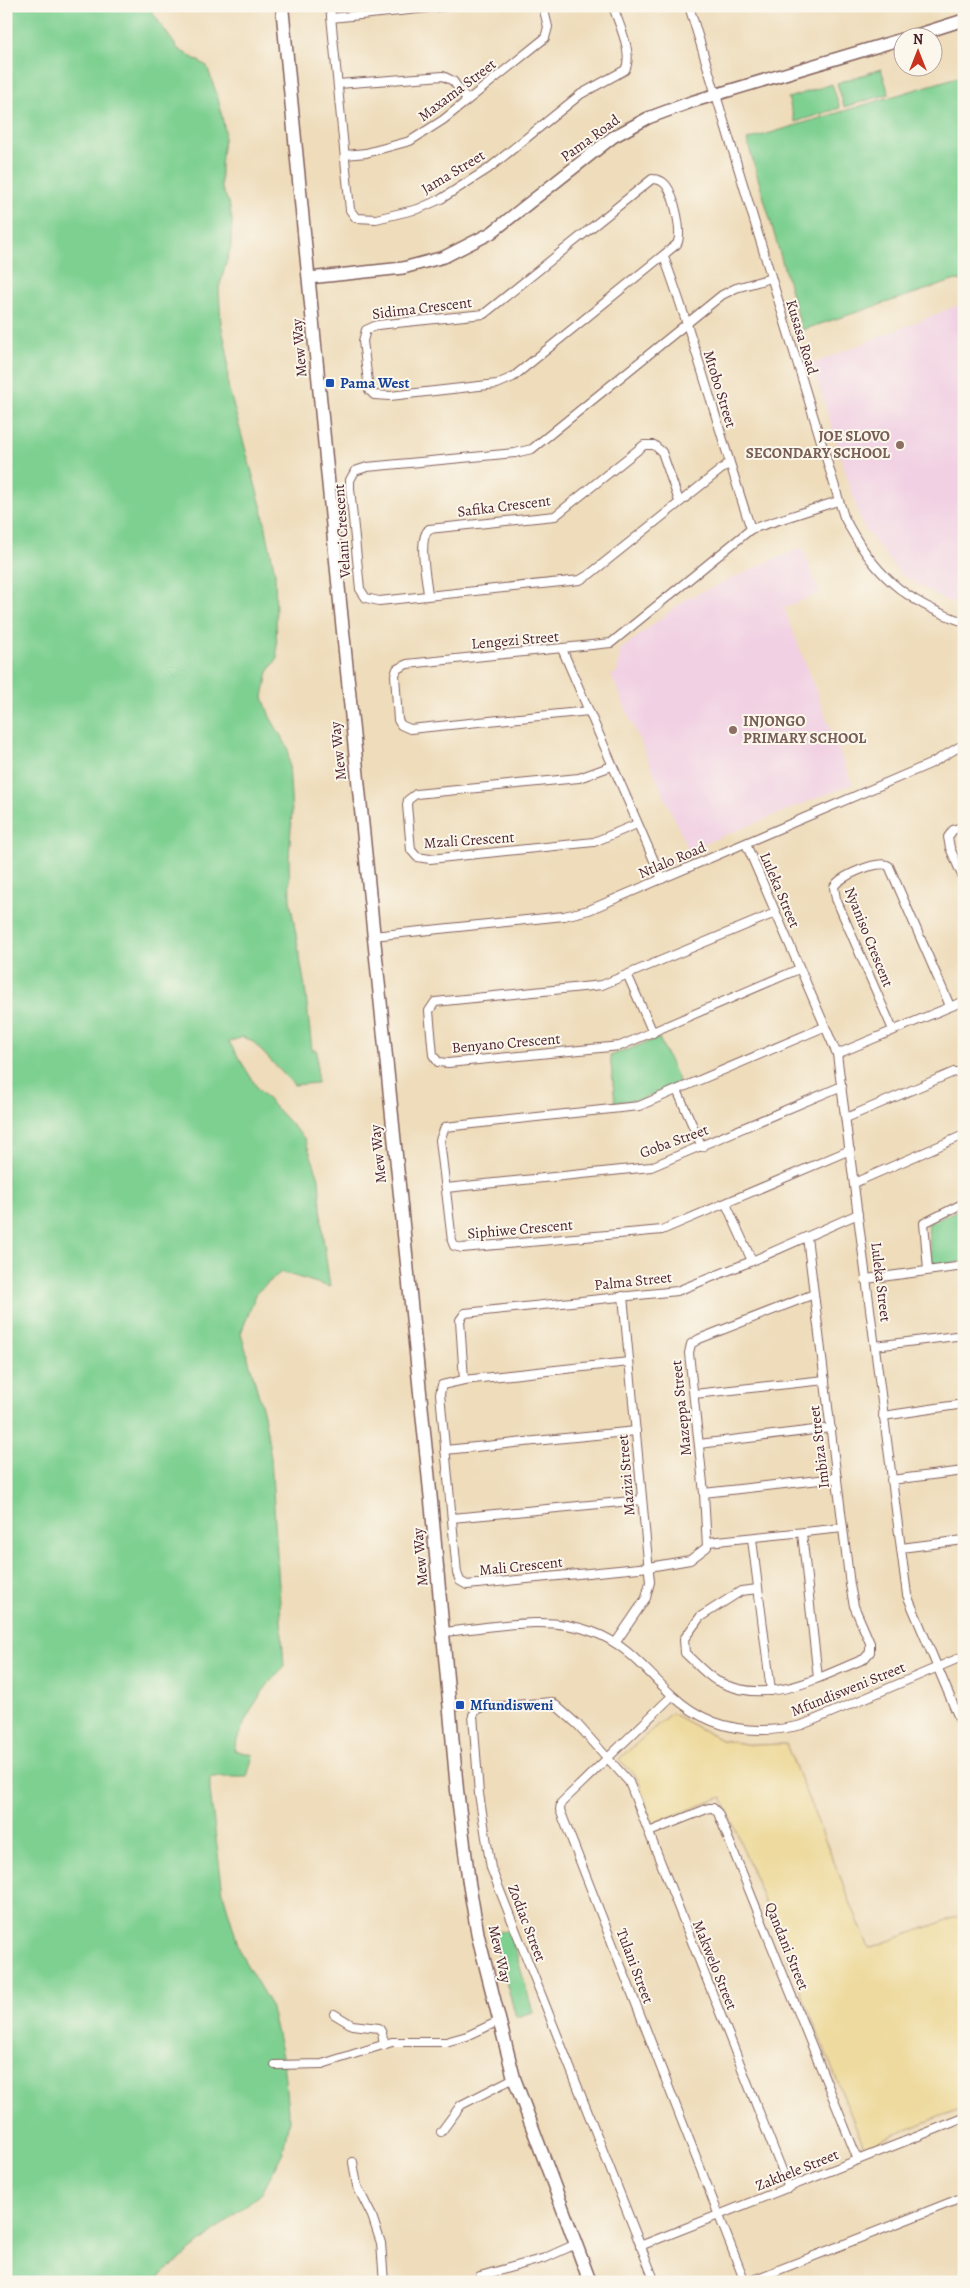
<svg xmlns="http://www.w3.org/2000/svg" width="970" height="2288" font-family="Alegreya,serif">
<rect width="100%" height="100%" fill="#fbf7ec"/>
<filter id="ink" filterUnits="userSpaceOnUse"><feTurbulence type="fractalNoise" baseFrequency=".02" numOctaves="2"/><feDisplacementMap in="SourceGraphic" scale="10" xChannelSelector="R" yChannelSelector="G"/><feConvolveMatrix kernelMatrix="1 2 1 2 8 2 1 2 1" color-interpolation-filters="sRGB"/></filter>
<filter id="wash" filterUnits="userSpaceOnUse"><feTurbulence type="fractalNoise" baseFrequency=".0096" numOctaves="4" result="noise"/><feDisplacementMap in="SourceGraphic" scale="20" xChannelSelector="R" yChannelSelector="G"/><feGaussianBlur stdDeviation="1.12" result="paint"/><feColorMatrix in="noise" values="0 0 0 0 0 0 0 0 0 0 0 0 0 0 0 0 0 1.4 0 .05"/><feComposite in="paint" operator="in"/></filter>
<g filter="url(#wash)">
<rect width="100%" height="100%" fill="#eedcba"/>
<g fill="#f1d0e3">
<path d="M956 306 964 307V604L946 601 900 574 862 525 812 364Z"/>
<path d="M802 547 820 593 784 608 852 784 688 850 611 675 617 672 620 650 686 599Z"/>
</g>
<g fill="#7ed091" stroke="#64785e">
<path d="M6 6H148L178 49 207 66 218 98 225 131 221 165V187L229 203 232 220 231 246 219 288 221 324 227 351 228 386 262 509 275 573 277 659 268 672 263 697 270 717 288 748 292 813 289 858 290 900 305 987 312 1050H317V1083L294 1085 251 1040 242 1037 229 1042 258 1089 305 1139 319 1178 323 1237 330 1287 281 1272 257 1292 241 1333 264 1414 271 1458 284 1667C263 1686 241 1723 234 1750L253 1755 247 1777H210V1792L223 1893 241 1955 270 2004 283 2061 289 2120 283 2152 262 2192 153 2282H6Z"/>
<path d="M881 69 889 94 844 107 837 83Z"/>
<path d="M964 75V281L956 280 802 330 747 140Z"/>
<path d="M832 84 840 108 795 122 788 98Z"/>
<path d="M659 1038 679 1082 643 1099 615 1102 610 1056Z"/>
<path d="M964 1207V1262L934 1264 931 1260 928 1224Z"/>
<path d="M509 1929 533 2012 516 2017 492 1934Z"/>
</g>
<path fill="#eeda9e" stroke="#9c7c64" d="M671 1713 721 1740 752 1745 786 1744 869 1948 964 1914V2107L864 2147 722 1797 652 1824 638 1779 619 1759Z"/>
</g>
<g filter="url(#ink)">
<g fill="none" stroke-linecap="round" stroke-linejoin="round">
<g stroke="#83615d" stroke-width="10">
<g id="street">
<path d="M330 6 350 210 356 218 376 219 418 209 441 199 488 169 581 94 625 70C634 53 618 23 613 6"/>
<path d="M689 6 844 517C872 572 904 602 964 622"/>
<path d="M331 18 448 6"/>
<path d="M338 84 443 76 453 81 467 100"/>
<path d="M345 155 366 153 410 141 443 120 545 38 548 27 543 6"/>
<path d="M652 179C657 179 662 180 666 185 674 195 683 233 677 244L513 377 497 384 390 396 374 395 369 390 363 341 366 330 377 325 484 314Z"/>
<path d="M664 257C697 346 721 439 751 529"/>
<path d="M729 463 590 574 580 580 379 601 366 598 360 589 350 488V480L355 471 367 467 515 453 532 449 722 295 736 288 771 278"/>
<path d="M428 595C427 580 417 539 429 529L555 516 644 445H654L662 452 679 501"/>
<path d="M562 649 662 879"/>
<path d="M589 711 410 729 401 725 398 720 395 675 397 669 407 664 611 643 751 529 838 501"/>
<path d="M612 766 579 778 416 794 408 800 407 805 411 850 417 857 430 859 594 842 637 824"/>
<path d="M964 826 953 830 948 837 950 848 964 880"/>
<path d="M746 844 837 1054 907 1595 964 1730"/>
<path d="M775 913 602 985 435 1002 429 1011 433 1055 438 1062 448 1063 620 1046 799 969"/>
<path d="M373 936 564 916 589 910 930 764 964 744"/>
<path d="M628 976 653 1033"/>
<path d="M824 1027 639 1106 445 1127 440 1140 452 1241 454 1246 462 1248 662 1230 850 1150"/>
<path d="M893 1030 836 899 834 887C838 877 879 859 889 866L950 1006"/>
<path d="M837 1054 964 1001"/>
<path d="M677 1090 702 1147"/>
<path d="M846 1118 954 1072H964"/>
<path d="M854 1183 964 1135"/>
<path d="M446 1188 651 1167 842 1086"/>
<path d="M726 1204 752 1261"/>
<path d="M928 1270 924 1223 964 1203"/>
<path d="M866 1279 964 1266"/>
<path d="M875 1346 964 1335"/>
<path d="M629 1362 464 1380 442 1385 440 1394 457 1573 460 1581 467 1585 649 1567 690 1560 707 1547 704 1493 689 1353 691 1344 699 1339 814 1294"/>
<path d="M464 1380 460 1320 465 1313 677 1291 752 1261 858 1214"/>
<path d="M694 1394 825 1380"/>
<path d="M883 1416 964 1404"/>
<path d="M699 1444 831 1428"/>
<path d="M445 1450 636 1431"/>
<path d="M891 1480 964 1471"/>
<path d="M704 1493 837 1478"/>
<path d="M452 1518 642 1500"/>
<path d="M802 1533 818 1678"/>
<path d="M752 1539 771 1691"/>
<path d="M708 1542 843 1528"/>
<path d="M901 1548 964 1540"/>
<path d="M758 1589 741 1591 700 1617 684 1639 685 1653C695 1662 706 1675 717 1681 768 1707 817 1678 864 1659L870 1652V1643L854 1606 850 1585 807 1237"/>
<path d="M443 1632C491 1628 547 1614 593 1632 627 1644 647 1672 672 1695 709 1730 755 1736 802 1725L964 1656"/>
<path d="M616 1642 646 1598 650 1582 623 1296"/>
<path d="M672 1696 561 1803 560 1810 745 2282"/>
<path d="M649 1832 709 1808H713L718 1813 858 2160"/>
<path d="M334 2014 352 2025 379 2028 382 2033 384 2045"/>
<path d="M275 2065 322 2064 392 2042H446L467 2036 499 2021"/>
<path d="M441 2132 461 2105 514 2078"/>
<path d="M353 2162 357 2186 372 2216 381 2243 384 2282"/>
<path d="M640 2246 964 2118"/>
<path d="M480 2276 545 2258 576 2244"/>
<path d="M151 2280 152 2282"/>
<path d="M655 2282 491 1868 479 1794 473 1715 478 1708 552 1702 578 1725 629 1782 789 2188"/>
<path d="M748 2282 964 2197"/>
<path d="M955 2282 964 2278"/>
</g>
</g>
<g stroke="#83615d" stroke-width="14">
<g id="secondary">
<path d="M907 38 964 20"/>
<path d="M309 278 403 268 444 257 491 233 613 137 648 118 691 102 902 39"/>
</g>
</g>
<g stroke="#83615d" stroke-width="15">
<path id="primary" d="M282 6 340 602 432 1511 457 1790 469 1883 478 1936 514 2078 590 2282"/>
</g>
<use href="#street" stroke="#fff" stroke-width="8"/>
<use href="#secondary" stroke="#fff" stroke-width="11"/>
<use href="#primary" stroke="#fff" stroke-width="12"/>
</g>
</g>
<g fill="#1a4fb4" stroke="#fbf7ec" stroke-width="2">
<rect x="325" y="378" width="10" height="10" rx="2.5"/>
<rect x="455" y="1700" width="10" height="10" rx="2.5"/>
</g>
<g fill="#8d6e63" stroke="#fbf7ec" stroke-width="2">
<circle cx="900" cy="445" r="5"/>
<circle cx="733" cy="730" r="5"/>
</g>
<g text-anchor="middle" stroke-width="4" stroke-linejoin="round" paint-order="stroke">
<g font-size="15" fill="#4a1f2b" stroke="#fbf7ec">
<text transform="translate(457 90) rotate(-37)" y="5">Maxama Street</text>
<text transform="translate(590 138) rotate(-36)" y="5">Pama Road</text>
<text transform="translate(453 172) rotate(-31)" y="5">Jama Street</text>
<text transform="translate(422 308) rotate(-7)" y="5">Sidima Crescent</text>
<text transform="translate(802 337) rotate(73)" y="5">Kusasa Road</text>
<text transform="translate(299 348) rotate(-95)" y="5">Mew Way</text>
<text transform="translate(720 389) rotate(73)" y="5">Mtobo Street</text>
<text transform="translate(504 506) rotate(-7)" y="5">Safika Crescent</text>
<text transform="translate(342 531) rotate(-94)" y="5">Velani Crescent</text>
<text transform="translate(515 640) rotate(-5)" y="5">Lengezi Street</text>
<text transform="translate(338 751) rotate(-96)" y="5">Mew Way</text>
<text transform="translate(469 840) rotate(-4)" y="5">Mzali Crescent</text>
<text transform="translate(672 860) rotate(-23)" y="5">Ntlalo Road</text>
<text transform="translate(780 890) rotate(67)" y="5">Luleka Street</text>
<text transform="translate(869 937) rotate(68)" y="5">Nyaniso Crescent</text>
<text transform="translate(506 1043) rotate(-5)" y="5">Benyano Crescent</text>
<text transform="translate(674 1141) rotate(-20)" y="5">Goba Street</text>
<text transform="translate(378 1154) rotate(-96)" y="5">Mew Way</text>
<text transform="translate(520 1229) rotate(-5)" y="5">Siphiwe Crescent</text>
<text transform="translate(633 1281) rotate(-6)" y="5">Palma Street</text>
<text transform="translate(881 1282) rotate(83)" y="5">Luleka Street</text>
<text transform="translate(681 1408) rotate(-96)" y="5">Mazeppa Street</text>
<text transform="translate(819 1447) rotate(-97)" y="5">Imbiza Street</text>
<text transform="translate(626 1475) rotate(-95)" y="5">Mazizi Street</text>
<text transform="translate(420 1557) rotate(-95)" y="5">Mew Way</text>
<text transform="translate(521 1566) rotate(-6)" y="5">Mali Crescent</text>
<text transform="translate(848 1689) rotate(-22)" y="5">Mfundisweni Street</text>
<text transform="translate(527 1923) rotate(69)" y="5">Zodiac Street</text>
<text transform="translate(787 1946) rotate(68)" y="5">Qandani Street</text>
<text transform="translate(500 1954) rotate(77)" y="5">Mew Way</text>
<text transform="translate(715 1965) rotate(68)" y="5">Makwelo Street</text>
<text transform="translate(635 1966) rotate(69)" y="5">Tulani Street</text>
<text transform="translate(797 2170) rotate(-22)" y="5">Zakhele Street</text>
</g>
<g font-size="15" font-weight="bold" fill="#164399" stroke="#fbf7ec" text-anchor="start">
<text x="340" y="388">Pama West</text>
<text x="470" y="1710">Mfundisweni</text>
</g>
<g font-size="15" font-weight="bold" fill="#785e54" stroke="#fbf7ec" text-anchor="end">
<text x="890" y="441">JOE SLOVO<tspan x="890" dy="17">SECONDARY SCHOOL</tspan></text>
<text x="743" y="726" text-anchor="start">INJONGO<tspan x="743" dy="17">PRIMARY SCHOOL</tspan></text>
</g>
</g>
<rect width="970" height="2288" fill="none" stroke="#fbf7ec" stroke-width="25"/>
<g transform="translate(918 52)"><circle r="24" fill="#fbf7ec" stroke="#b4a19f"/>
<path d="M0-4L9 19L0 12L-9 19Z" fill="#c8321e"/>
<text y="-8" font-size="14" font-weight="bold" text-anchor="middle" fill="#4a1f2b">N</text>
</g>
</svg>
